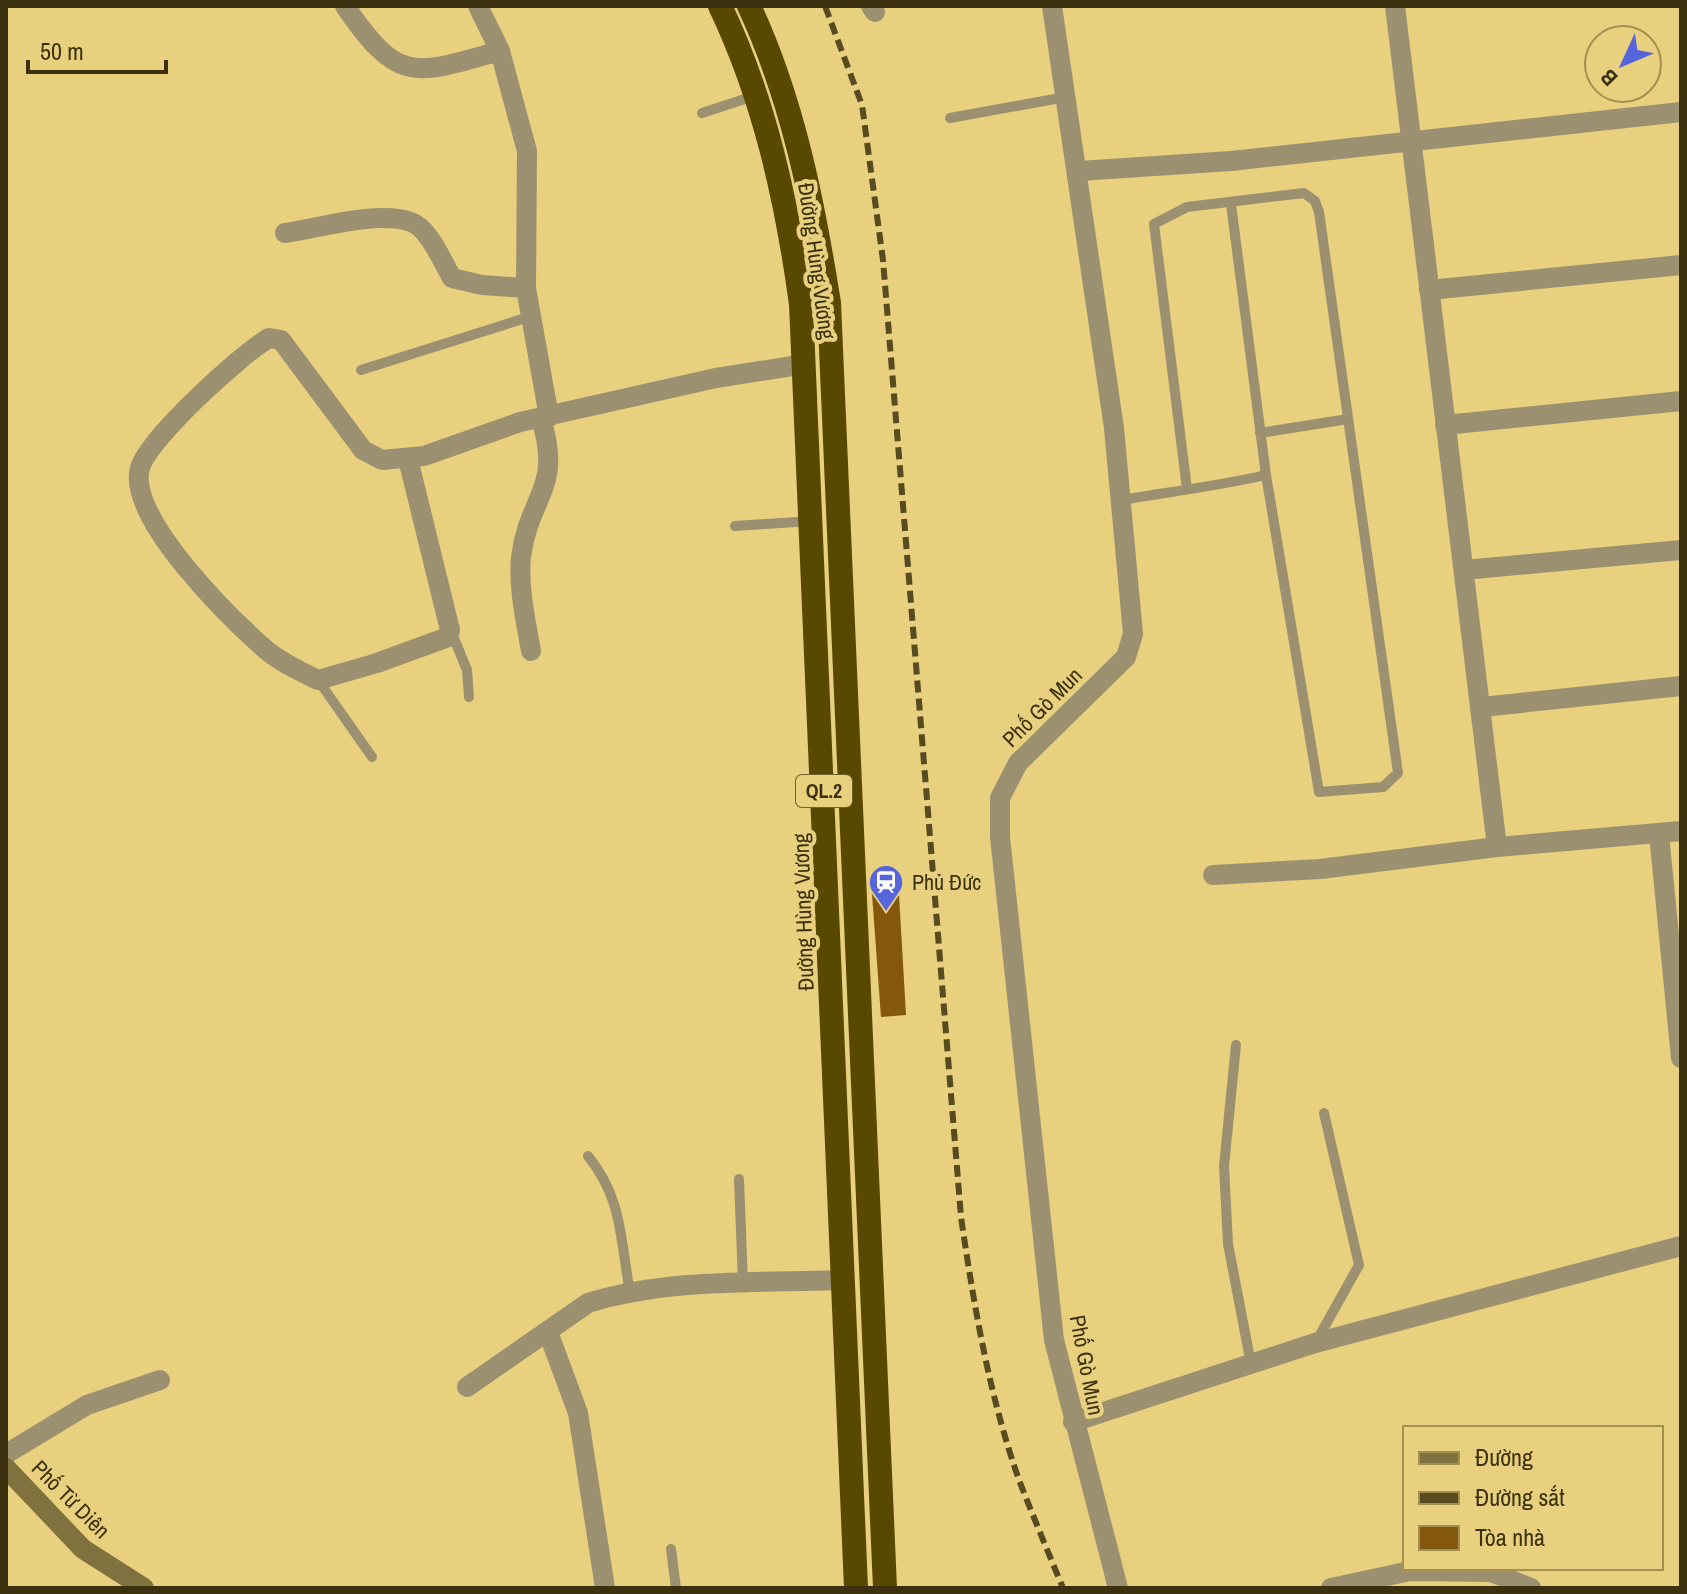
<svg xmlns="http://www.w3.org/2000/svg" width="1687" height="1594" font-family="'Archivo Narrow',sans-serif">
<rect width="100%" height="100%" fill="#e8d07e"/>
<path fill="#83570c" d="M898 878 906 1015 881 1017 871 880Z"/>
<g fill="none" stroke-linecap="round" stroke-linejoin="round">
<g stroke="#9b9170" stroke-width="10">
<path d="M702 113 754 96"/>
<path d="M950 118 1066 97"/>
<path d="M1231 204 1266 475"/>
<path d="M361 370 532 316"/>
<path d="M1260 433 1348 419"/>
<path d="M1121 500C1169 492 1218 486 1266 475L1319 792 1383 787 1398 773 1319 212 1315 201 1304 193 1187 207 1154 224 1187 489"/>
<path d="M735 526 811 521"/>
<path d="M451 631 467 670 469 697"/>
<path d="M318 680 372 757"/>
<path d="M1236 1045 1224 1166 1228 1244 1251 1364"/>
<path d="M588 1156C623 1199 620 1240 630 1292"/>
<path d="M739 1179 743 1283"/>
<path d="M1316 1342 1359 1265 1324 1113"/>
<path d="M671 1549 676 1588"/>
</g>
<g stroke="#9b9170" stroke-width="20">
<path d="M345 6C399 85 414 75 500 51"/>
<path d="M478 6 500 51 527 151 526 288 549 417"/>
<path d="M871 6 875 12"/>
<path d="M1052 6 1114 428 1133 634 1126 657 1018 763 1000 798V837L1054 1340 1118 1588"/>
<path d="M1395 6 1497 847"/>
<path d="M1079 171 1231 161 1681 112"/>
<path d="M285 233C319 228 379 210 411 222 429 228 443 263 452 278L482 285 526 288"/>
<path d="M1429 290 1681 265"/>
<path d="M1445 425 1681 401"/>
<path d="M408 459 450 630 448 637 377 663 318 680C300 671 280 662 265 649 230 618 126 517 140 468 148 439 241 354 269 338L281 340 363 450 382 460 424 456 520 422 716 378 805 364"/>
<path d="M1464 570 1681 550"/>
<path d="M531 651C526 622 518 587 521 557 529 495 563 489 541 419"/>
<path d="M1482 707 1681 686"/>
<path d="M1659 834 1681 1058"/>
<path d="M1213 875 1320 869 1497 847 1681 831"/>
<path d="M548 1332 578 1413 605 1588"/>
<path d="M467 1387 588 1303C670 1278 758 1283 843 1280"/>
<path d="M1073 1422 1315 1343 1681 1246"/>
<path d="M6 1454 87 1405 160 1380"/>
<path d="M1331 1588 1410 1571 1491 1572 1531 1588"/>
</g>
<path stroke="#80723f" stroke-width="20" d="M6 1468 83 1549 144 1588"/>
<g stroke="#594800" stroke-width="24">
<path d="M720 6C765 100 787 202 801 304L856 1588"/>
<path d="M749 6C793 100 813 202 829 303L885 1588"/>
</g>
<path stroke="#574b20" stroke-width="6" stroke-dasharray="12 6" stroke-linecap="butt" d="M825 6 862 105 883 260 961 1217C974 1306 989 1395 1019 1480 1033 1516 1048 1552 1063 1588"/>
</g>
<defs>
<g id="station-pin" transform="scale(1.8)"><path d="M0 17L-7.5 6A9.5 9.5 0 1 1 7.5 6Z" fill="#5665db" stroke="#e8d07e"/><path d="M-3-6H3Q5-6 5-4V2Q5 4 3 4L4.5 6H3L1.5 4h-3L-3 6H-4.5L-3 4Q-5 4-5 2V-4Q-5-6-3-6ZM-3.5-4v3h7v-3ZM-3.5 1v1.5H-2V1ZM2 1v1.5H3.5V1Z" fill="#fff"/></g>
</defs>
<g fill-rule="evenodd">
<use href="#station-pin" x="886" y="882"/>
</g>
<g text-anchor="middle" stroke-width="8" stroke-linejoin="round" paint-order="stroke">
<rect fill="#e8d07e" stroke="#6f6130" stroke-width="2" x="796" y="775" width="56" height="32" rx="6"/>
<g font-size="20" font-weight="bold" fill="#3b310e">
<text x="824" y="798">QL.2</text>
</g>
<g font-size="22" fill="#3b310e" stroke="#e8d07e">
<text transform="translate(817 261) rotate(82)" y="8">Đường Hùng Vương</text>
<text transform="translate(1042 707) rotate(-45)" y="8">Phố Gò Mun</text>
<text transform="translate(803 912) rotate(-92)" y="8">Đường Hùng Vương</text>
<text transform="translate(1087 1365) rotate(79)" y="8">Phố Gò Mun</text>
<text transform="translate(71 1499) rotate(45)" y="8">Phố Từ Diên</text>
</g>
<g font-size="22" fill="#3b310e" stroke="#e8d07e" text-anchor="start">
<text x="912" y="890">Phủ Đức</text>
</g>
</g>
<rect width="1687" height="1594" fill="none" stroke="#3b310e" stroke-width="16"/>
<rect x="1403" y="1426" width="260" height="144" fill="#e8d07e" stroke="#a39051" stroke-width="2"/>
<rect x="1419" y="1452" width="40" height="12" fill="#80723f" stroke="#a39051" stroke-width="2"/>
<text x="1475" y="1466" font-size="24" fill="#3b310e">Đường</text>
<rect x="1419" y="1492" width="40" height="12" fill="#574b20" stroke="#a39051" stroke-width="2"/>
<text x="1475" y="1506" font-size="24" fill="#3b310e">Đường sắt</text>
<rect x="1419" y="1526" width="40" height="24" fill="#83570c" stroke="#a39051" stroke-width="2"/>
<text x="1475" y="1546" font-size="24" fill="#3b310e">Tòa nhà</text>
<g transform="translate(1623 64) rotate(226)"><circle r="38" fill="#e8d07e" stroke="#a39051" stroke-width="2"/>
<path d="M0-6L14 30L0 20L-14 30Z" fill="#5665db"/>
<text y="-12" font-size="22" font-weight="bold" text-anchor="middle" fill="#3b310e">B</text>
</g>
<path d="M28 60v12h138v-12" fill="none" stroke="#3b310e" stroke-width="4"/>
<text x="40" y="60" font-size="24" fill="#3b310e" stroke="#e8d07e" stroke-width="6" paint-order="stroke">50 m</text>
</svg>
